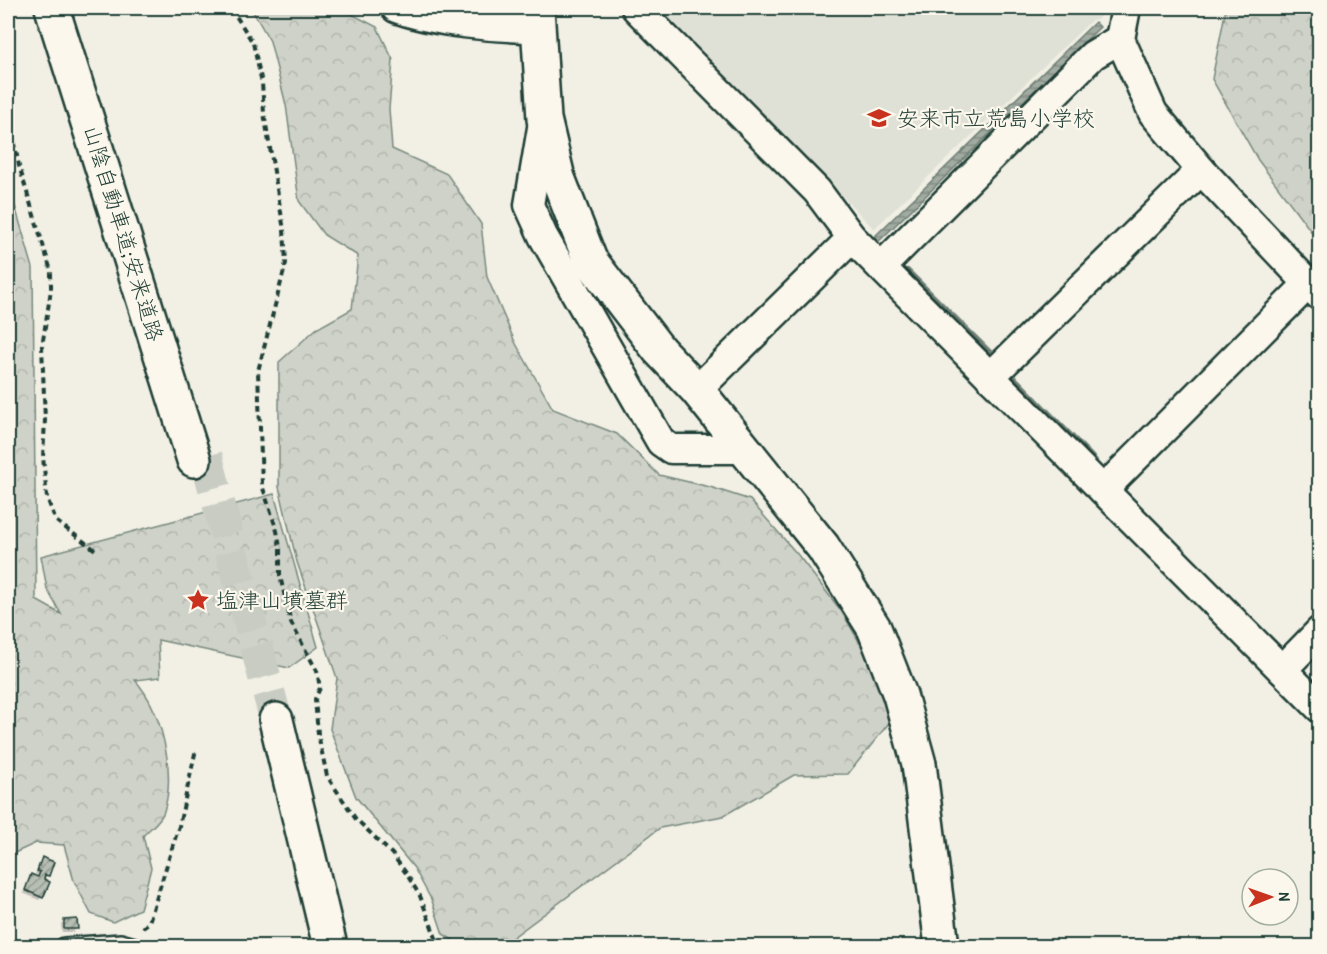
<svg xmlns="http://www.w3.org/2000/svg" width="1327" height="954" font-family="'Patrick Hand','Klee One',sans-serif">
<defs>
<pattern id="forest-crowns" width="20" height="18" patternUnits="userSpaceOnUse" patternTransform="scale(1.5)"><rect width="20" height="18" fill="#cfd2c8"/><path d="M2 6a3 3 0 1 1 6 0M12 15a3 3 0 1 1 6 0" fill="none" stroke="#b1b5ac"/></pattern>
<pattern id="water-rules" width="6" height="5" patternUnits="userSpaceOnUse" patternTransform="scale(1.5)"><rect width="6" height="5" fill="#a2aba1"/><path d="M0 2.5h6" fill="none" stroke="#838c84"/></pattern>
<pattern id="building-hatch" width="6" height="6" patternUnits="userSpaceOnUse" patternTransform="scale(1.5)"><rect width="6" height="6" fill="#b7beb3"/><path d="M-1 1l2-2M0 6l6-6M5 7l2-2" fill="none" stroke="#949c92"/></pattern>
</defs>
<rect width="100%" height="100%" fill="#f2f0e5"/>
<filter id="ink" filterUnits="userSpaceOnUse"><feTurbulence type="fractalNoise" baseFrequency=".0167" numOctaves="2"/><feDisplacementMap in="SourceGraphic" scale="12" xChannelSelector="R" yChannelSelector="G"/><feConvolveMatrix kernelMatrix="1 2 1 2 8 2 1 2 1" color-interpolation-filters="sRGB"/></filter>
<g filter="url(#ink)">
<path fill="#e0e1d6" d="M658 8H1106L1097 20H1092L874 229Z"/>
<g fill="url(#forest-crowns)" stroke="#77887e" stroke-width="1.5">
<path d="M251 8H340L377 27 393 60 389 109 392 149 447 174 481 224 487 277 515 342 553 409 617 434 659 475 710 487 750 500 798 555 842 612 874 667 889 723 848 774 794 775 723 816 660 828 509 940 486 946H462L443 934 432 901 414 868 356 797 330 729 337 678 297 562 279 487V362L316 329 352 309 358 256 324 235 299 201 286 105 270 41Z"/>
<path d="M1226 8H1319V242L1258 160 1212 79Z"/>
<path d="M8 182 33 268 36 600 61 614 47 589 41 556 274 494 318 647 289 668 158 640 160 677 135 680C162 710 176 772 164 811 162 820 149 829 143 836L151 868 140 909 113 922 91 914 74 881 64 845 36 843 8 856Z"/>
</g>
<path fill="url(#water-rules)" stroke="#6e7f75" stroke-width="1.5" d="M1095 22 1100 27 875 245 874 237Z"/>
<g fill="#0003">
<path d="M43 859 47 875 42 880V897L39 900 23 893 29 879 32 876 37 878 38 875 35 874Z"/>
<path d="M64 921 76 929 73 932H62L61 924Z"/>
</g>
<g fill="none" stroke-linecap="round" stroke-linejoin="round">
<g stroke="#6e7f75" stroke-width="8">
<path d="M907 272 998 362"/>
<path d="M1006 371 1094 461"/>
</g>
</g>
<g fill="url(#building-hatch)" stroke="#1f3d34" stroke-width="1.5">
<path d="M42 857 54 862 49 876 45 875 44 879 50 882 43 898 25 890 31 874 38 877 40 872 37 871Z"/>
<path d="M77 919 78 929H64V920Z"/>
</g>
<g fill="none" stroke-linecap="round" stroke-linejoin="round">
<path stroke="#c8ccc2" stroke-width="33" stroke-dasharray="33 16" stroke-linecap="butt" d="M206 456 276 720"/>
<g stroke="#1f3d34" stroke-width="20">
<path id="lane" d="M64 946 121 942 135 946"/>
</g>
<g stroke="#1f3d34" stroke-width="33">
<g id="street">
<path d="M396 8C433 22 497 28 537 28"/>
<path d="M636 8 817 191 852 238 1320 708"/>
<path d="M1126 8 1120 39 1153 113 1201 170 1320 296"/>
<path d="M543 122 529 205 543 236 661 442 671 449H745"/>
<path d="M881 267 1093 55 1120 39"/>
<path d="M990 377 1201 170"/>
<path d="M697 390 852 238"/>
<path d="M1103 490 1308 284"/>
<path d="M1282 670 1320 631"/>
</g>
</g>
<g stroke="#1f3d34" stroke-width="38">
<path id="secondary" d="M537 8 544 119 558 178 590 260 659 350 697 390 823 547 874 628 900 695 919 764 942 946"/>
</g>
<g stroke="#1f3d34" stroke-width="38">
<g id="highway">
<path d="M52 8 194 460"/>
<path d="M276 720 330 946"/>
</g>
</g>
<g stroke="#1f3d34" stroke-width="4" stroke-dasharray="6 4.5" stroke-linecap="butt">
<path d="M231 8 253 43 262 83 264 113 284 230 286 263 258 371 262 485 277 531 280 547V576L291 623 317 671 320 688 315 699 318 734 327 776 355 818 392 854 406 873 420 896 439 946"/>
<path d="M8 110 19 166 51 271V290L42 346 45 420 43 457 47 498 56 521 98 552"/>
<path d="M143 928 149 922 179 826 196 749"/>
</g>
<use href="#lane" stroke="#fbf7ec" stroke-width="15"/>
<use href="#street" stroke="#fbf7ec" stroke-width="28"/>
<use href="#secondary" stroke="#fbf7ec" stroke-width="33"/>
<use href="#highway" stroke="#fbf7ec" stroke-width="33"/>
</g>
</g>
<defs>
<g id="school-bare" transform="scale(1.8)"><path d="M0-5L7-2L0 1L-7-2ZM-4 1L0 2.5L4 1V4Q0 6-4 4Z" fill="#c8321e" stroke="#fbf7ec" stroke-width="2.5" paint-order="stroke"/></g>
<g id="sight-bare" transform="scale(1.8)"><path d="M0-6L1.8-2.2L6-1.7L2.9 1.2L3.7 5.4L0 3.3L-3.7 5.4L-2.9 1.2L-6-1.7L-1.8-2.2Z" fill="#c8321e" stroke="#fbf7ec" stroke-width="2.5" paint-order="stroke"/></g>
</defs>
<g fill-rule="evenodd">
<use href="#school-bare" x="879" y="118"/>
<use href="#sight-bare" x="198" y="600"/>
</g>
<g text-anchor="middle" stroke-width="4.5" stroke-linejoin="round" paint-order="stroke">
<g font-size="22" fill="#1f3d34" stroke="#fbf7ec" text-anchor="start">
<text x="897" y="126">安来市立荒島小学校</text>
<text x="216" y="608">塩津山墳墓群</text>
</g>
<g font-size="22" fill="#1f3d34" stroke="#fbf7ec">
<text transform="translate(124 233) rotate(73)" y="8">山陰自動車道;安来道路</text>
</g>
</g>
<rect width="1327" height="954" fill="none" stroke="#fbf7ec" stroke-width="30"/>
<rect x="15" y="15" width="1297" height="924" fill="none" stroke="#1f3d34" stroke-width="2" filter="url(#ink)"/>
<g transform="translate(1270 897) rotate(89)"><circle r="28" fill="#fbf7ec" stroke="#a3ada2" stroke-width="1.5"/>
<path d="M0-4.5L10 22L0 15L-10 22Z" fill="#c8321e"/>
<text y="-9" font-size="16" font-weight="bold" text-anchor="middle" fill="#1f3d34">N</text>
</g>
</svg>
